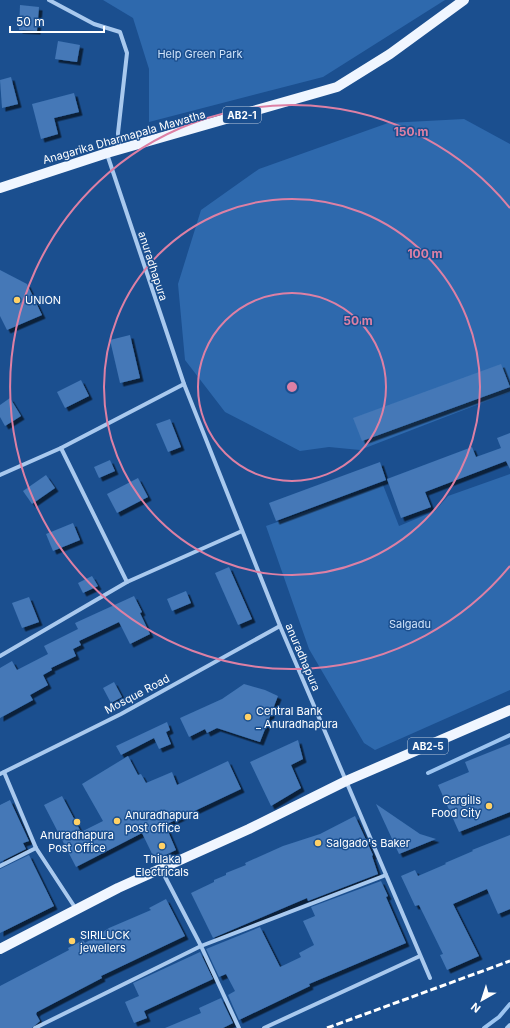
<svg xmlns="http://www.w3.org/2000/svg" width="510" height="1028" font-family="Inter,sans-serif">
<defs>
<filter id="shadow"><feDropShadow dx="3.5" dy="3.5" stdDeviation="0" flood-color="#0009"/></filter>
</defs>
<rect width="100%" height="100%" fill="#1b4f8f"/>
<g fill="#2e69ad">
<path d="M103 0H445L323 77 149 122V69L133 18Z"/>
<path d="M464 119 510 144V392L360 450 329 447 300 451 225 412 185 360 178 284 201 210 259 169 388 123Z"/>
<path d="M510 474V690L375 750 364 743 309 649 266 526 383 485 399 526 435 511 448 496Z"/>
</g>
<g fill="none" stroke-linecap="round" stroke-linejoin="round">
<g stroke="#9cc4f0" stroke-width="4">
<path d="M428 773 510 735"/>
<path d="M484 1028 499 1017 510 1004"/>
</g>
</g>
<g fill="#4478b7" filter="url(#shadow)">
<path d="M20 5 39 7 37 31 19 30Z"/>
<path d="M58 41 80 45 77 62 55 59Z"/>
<path d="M11 77 18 104 2 108 0 80Z"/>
<path d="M74 93 79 112 54 118 58 134 41 139 32 104Z"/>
<path d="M0 270 27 284 42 315 7 330 0 316Z"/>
<path d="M130 335 140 378 120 383 110 340Z"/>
<path d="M501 364 510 387 362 441 353 418Z"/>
<path d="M81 380 89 396 65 408 57 392Z"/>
<path d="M10 398 21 416 5 426 0 417V405Z"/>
<path d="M170 419 181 447 168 452 156 424Z"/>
<path d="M510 433V469L506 461 425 492 431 507 401 518 387 479 472 447 476 457 501 448 497 438Z"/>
<path d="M110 460 115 471 99 478 94 467Z"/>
<path d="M380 462 386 480 276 521 269 503Z"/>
<path d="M46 475 55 488 32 504 23 491Z"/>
<path d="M138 478 148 497 117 513 107 494Z"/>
<path d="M73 523 80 540 53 551 46 534Z"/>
<path d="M229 567 252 619 238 625 215 573Z"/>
<path d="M92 576 98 586 83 593 78 583Z"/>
<path d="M186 591 191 603 172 611 167 599Z"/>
<path d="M134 596 142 612 140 613 150 634 130 644 119 622 79 641 81 645 73 649 76 656 51 668 52 670 43 675 48 685 30 695 33 700 0 718V668L12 661 17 670 48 654 44 646 78 629 75 623Z"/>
<path d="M29 597 39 622 22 628 12 603Z"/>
<path d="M114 682 122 697 111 703 103 688Z"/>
<path d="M244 684 265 690 278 696 260 742 217 728 207 733 205 729 189 737 180 718 222 699Z"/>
<path d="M167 722 170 730 166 732 171 744 159 749 154 738 121 755 116 746Z"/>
<path d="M298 740 303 759 291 765 301 788 271 806 250 762Z"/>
<path d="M510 744V812L459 832 438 785 469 772 465 762Z"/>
<path d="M128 756 138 775 141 774 146 783 172 772 177 785 228 761 241 789 167 824 169 828 167 829 176 850 155 860 142 833 76 867 44 805 62 796 81 832 103 821 82 784Z"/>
<path d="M10 800 29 841 23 843 26 849 0 862V805Z"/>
<path d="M376 804 420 834 436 839 399 854Z"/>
<path d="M355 816 373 855 372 856 378 874 308 901 307 898 213 938 191 893 214 882V880L226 875V873L246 865 245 863 283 846 320 834Z"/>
<path d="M510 835V909L498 914 487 889 453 904 479 956 447 970 440 955 443 954 419 905 415 906 401 876 415 870 418 876 446 864 445 863 473 851 472 850Z"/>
<path d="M29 855 54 906 0 933V869Z"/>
<path d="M381 881 388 896 386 897 406 943 309 984 310 986 239 1020 228 995 235 991 226 974 219 977 206 949 260 927 280 967 301 957 299 953 314 945 303 921 315 916 311 907Z"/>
<path d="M166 899 185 936 101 976 102 978 37 1012 36 1014 40 1021 32 1028H0V986L69 950 68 948 83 940 85 943 109 928 151 910 149 908Z"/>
<path d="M200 952 213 979 144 1011 147 1018 134 1023 125 1002 139 996 133 983Z"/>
<path d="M221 998 233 1023 223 1028H165L201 1013 199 1008Z"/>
</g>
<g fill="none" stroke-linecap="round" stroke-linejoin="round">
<g stroke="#a9c9ee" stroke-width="4">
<path d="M49 0 94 24 120 32 127 53 118 133 119 148"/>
<path d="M107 154 184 384 280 626 430 978"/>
<path d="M61 448 127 582"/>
<path d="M0 475 61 448 184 384"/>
<path d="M0 656 127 582 242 531"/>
<path d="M4 772 36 848 76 909"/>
<path d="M0 774 121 714 280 626"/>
<path d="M0 866 36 848"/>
<path d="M161 869 201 946 239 1028"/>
<path d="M35 1028 201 946 386 875"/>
<path d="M264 1028 420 956"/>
<path d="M507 1028 510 1025"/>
</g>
<g stroke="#f0f6ff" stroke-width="10">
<path d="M0 188 107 153 337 87 390 54 464 0"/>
<path d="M0 949 118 888 249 829 346 781 510 710"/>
</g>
<path stroke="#fff" stroke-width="3" stroke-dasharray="7 3" stroke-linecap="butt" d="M327 1028 510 961"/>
</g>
<g fill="none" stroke="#dd80a5" stroke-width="2">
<circle cx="292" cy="387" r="94"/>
<circle cx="292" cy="387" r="188"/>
<path d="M510 566A282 282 0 1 1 510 208"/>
</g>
<g fill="#ffd166" stroke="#1b4f8f" stroke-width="1.5">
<circle cx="17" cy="300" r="4"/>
<circle cx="248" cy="717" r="4"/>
<circle cx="489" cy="806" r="4"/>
<circle cx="117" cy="821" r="4"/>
<circle cx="77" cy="822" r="4"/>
<circle cx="318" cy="843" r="4"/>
<circle cx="162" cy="846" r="4"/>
<circle cx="72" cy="941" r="4"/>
</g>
<g text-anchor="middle" stroke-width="3" stroke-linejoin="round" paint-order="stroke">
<g fill="#1b4f8f" stroke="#bbcadd" stroke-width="1">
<rect x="223" y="107" width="38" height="16" rx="3"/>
<rect x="408" y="738" width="40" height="16" rx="3"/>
</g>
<g font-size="10" font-weight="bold" fill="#fff">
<text x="242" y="119">AB2-1</text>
<text x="428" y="750">AB2-5</text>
</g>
<g font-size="11" fill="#cfe3fa" stroke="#1b4f8f">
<text x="200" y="58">Help Green Park</text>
<text x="410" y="628">Salgadu</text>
</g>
<g font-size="11" fill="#fff" stroke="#1b4f8f">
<text transform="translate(124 137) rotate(-16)" y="4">Anagarika Dharmapala Mawatha</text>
<text transform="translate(153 266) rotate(72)" y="4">anuradhapura</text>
<text transform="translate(303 657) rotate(67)" y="4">anuradhapura</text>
<text transform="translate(137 694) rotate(-28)" y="4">Mosque Road</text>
</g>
<g font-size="11" fill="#fff" stroke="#1b4f8f" text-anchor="start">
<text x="25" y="304">UNION</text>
<text x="256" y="715">Central Bank<tspan x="256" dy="13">_ Anuradhapura</tspan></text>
<text x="481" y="804" text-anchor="end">Cargills<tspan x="481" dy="13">Food City</tspan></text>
<text x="125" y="819">Anuradhapura<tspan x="125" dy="13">post office</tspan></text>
<text x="77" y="839" text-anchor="middle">Anuradhapura<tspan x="77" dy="13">Post Office</tspan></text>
<text x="326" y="847">Salgado's Baker</text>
<text x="162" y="863" text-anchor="middle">Thilaka<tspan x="162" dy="13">Electricals</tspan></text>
<text x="80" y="939">SIRILUCK<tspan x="80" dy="13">jewellers</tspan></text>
</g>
</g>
<circle cx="292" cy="387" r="6" fill="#dd80a5" stroke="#1b4f8f" stroke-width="2"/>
<g font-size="12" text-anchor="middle" font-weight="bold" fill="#dd80a5" stroke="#1b4f8f" stroke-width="3" stroke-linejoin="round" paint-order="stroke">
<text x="411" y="136">150 m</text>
<text x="425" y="258">100 m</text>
<text x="358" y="325">50 m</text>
</g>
<g transform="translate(482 1000) rotate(219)" stroke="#1b4f8f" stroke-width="3" paint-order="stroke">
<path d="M0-3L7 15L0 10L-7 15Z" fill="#ffffff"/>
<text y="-6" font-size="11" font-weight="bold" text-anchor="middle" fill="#ffffff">N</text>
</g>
<path d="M10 26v6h94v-6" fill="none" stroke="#ffffff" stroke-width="2"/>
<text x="16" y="26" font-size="12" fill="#ffffff" stroke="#1b4f8f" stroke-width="3" paint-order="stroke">50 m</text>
</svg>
